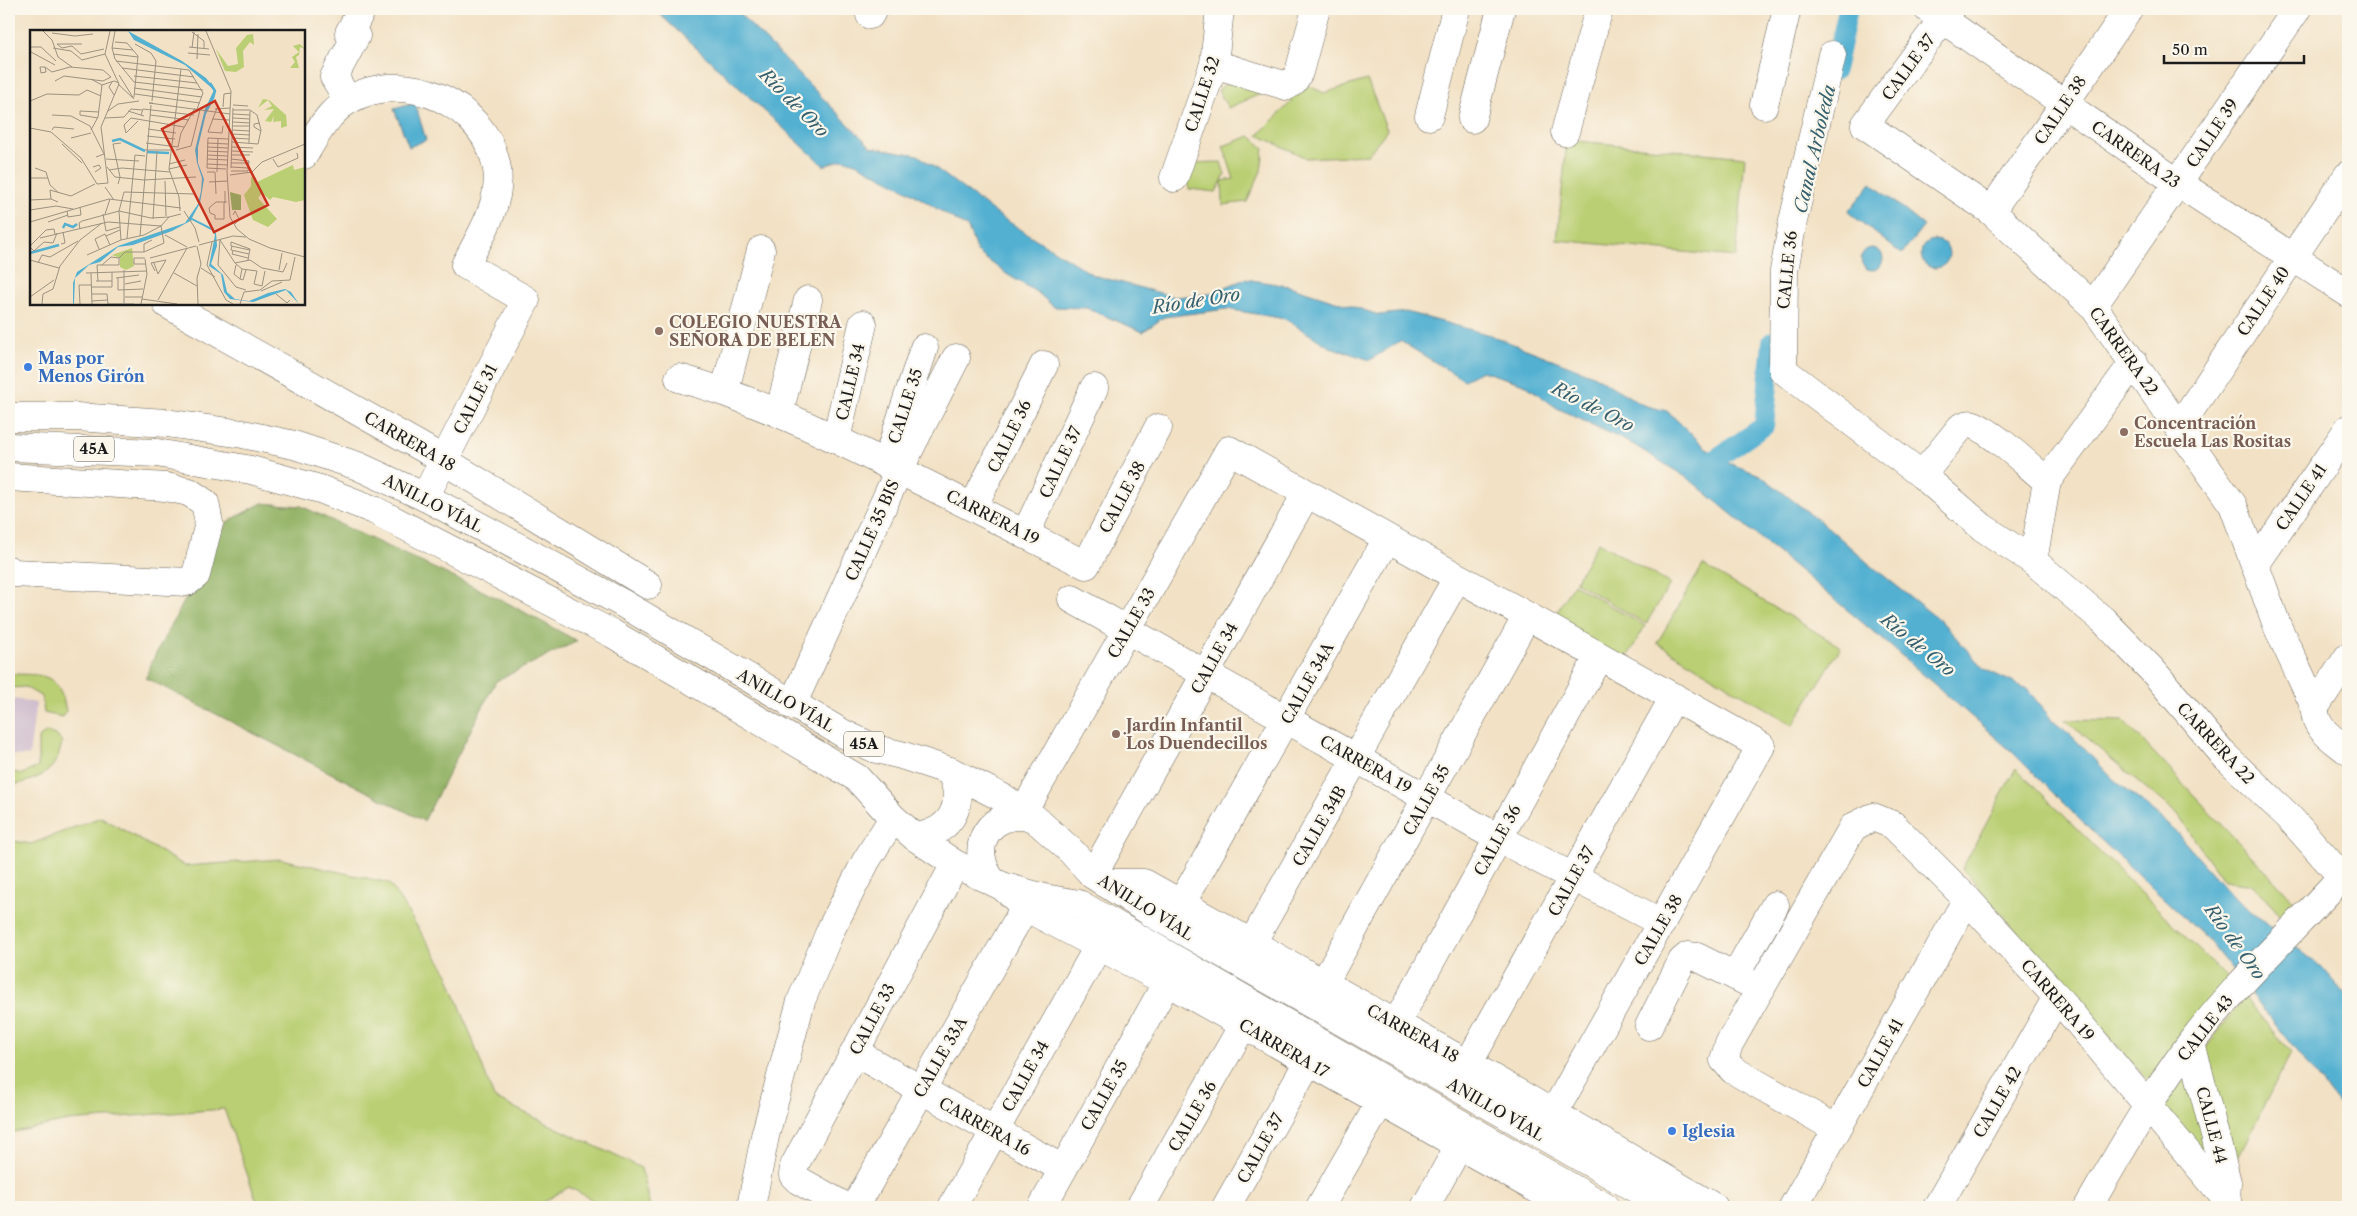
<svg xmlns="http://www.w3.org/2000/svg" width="2357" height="1216" font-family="'Libre Caslon Text',serif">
<rect width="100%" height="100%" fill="#fbf7ec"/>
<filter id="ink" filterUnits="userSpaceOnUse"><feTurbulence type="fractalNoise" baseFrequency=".02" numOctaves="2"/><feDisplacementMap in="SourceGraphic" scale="10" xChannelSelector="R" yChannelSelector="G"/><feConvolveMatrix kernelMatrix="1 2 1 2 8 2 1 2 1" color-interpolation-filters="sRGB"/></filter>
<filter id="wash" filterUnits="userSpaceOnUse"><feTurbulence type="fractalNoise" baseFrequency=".0096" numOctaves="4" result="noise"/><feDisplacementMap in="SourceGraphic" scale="20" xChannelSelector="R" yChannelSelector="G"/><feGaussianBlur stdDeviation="1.12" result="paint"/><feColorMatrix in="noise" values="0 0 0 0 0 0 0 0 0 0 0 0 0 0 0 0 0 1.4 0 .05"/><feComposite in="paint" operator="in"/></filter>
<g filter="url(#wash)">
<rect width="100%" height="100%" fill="#f2e1c4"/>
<path fill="#cfbdce" d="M9 698 36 703 29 756 9 755Z"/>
<g fill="#bacf73" stroke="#6b7648">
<path d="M1250 64 1284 74 1324 93 1367 80 1387 130 1368 155 1306 158 1258 135 1292 101 1270 90 1228 108 1218 90Z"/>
<path d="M1250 136 1264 148 1261 171 1247 202 1223 205 1222 181 1234 179 1223 146Z"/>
<path d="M1567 140 1745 157 1736 257 1557 240Z"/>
<path d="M1221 162 1225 175 1216 192 1189 189 1186 163Z"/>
<path d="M1598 542 1670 584 1646 624 1575 582Z"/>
<path d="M1703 565 1841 647 1793 725 1657 643Z"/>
<path d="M1573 584 1645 626 1624 663 1552 621Z"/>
<path d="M9 674C44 675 58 671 66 711L62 717 44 713 42 697 25 687 9 688Z"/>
<path d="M2065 720 2124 721 2295 902 2281 916 2253 885 2224 881 2177 814Z"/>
<path d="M47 732 57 736 62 742C58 763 49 775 28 781 21 783 16 786 9 783V771L22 774 38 767V738Z"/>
<path d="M2016 768 2232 983 2149 1082 1962 869Z"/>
<path d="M101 817 185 866 281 859 389 883 448 974 494 1098 641 1168 650 1207H605L569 1187 535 1207H259L224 1109 68 1121 9 1133V840L31 844Z"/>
<path d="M2244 997 2291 1053 2237 1159 2202 1053Z"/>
<path d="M2194 1069 2217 1176 2157 1107Z"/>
</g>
<path fill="#93b265" stroke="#586740" d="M262 503 301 506 504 601 577 641 496 681 424 821 146 678 152 661 227 522Z"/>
<g fill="#53b0d1" stroke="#386676">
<path d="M654 9H735L871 147 918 155 1001 217 1093 275 1175 297 1209 294 1245 279 1289 286 1379 315 1406 312 1490 335 1593 375 1643 405 1667 411 1718 459 1760 475 1830 529 1868 563 1943 623 1984 669 2027 689 2053 721 2073 737 2113 779 2169 824 2232 896 2320 966 2348 998V1124L2344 1111 2208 940 2086 826 2011 751 1887 643 1689 479 1634 445 1557 408 1524 384 1482 371 1464 380 1400 341 1370 360 1330 347 1285 319 1227 309 1164 317 1143 332 1086 308 1054 307 1038 293 1008 275 977 252 968 228 907 190 858 164 843 159 824 166Z"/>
<path d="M415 103 426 140 409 147 394 109Z"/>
<path d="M1871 183 1924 226 1902 254 1848 212Z"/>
<circle cx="1935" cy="254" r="14"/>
<circle cx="1872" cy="259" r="11"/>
</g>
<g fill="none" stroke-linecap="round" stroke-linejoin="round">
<g stroke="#53b0d1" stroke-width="20">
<path d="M1835 70 1848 9"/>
<path d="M1701 469 1764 426 1772 342"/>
</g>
</g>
</g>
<g filter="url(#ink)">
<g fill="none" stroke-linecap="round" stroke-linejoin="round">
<g stroke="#676157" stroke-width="29">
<g id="minor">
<path d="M1928 9 2178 183 2348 293"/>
<path d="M1950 9 1865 125 1991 211 2093 306 2233 505 2278 628 2315 707C2313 728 2333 739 2348 751"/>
<path d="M870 15 873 9"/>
<path d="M1832 55 1793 221 1784 271 1783 370 1922 475 1982 527 2033 561 2103 620 2152 670 2225 756 2289 817 2342 877"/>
<path d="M1214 64 1287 86 1294 81 1299 72 1316 9"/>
<path d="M348 100 334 77 356 36 349 33 362 9"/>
<path d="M1764 105 1787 9"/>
<path d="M1429 116 1456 9"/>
<path d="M1472 119 1501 9"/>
<path d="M1565 132 1599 9"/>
<path d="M304 155C315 136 329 111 349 100 405 67 487 104 497 169 502 203 480 237 465 265L526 300 425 497"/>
<path d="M1174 178 1214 64 1220 9"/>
<path d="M1991 211 2129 9"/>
<path d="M167 304 425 449 648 585"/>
<path d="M2093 306 2297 9"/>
<path d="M679 378C748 397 812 427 876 459 946 493 1016 530 1086 565L1158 428"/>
<path d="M725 390 761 250"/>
<path d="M779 413 808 300"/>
<path d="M2179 427 2348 175"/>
<path d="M836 439 863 324"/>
<path d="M886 464 924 348"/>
<path d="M1922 475 1960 428C1965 425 1969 423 1974 425 1997 435 2027 465 2047 481"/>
<path d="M9 477 166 487 189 492 205 503 209 523 196 575 187 582 14 573 9 570"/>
<path d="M973 507 1044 365"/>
<path d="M1025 535 1094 388"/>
<path d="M2033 561 2047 481 2134 362"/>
<path d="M2255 565 2348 429"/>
<path d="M1072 599 1498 838 1662 923"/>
<path d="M792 705 899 470 956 358"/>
<path d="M2315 707 2348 657"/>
<path d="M1033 795 1229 450 1761 746 1553 1114"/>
<path d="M1093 875 1306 494"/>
<path d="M1105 883H1144L1468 1064 1714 1207"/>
<path d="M1002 886 1025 907 1167 982 1569 1207"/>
<path d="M1181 904 1387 539"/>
<path d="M1252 943 1457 578"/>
<path d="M1735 976 1775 905"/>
<path d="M1324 983 1527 616"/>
<path d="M1396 1024 1599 656"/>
<path d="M1649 1026 1682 961 1688 956 1697 957 1761 989"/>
<path d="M2191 1043 2227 1182 2226 1202"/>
<path d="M854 1052 1063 1169"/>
<path d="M1468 1064 1674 697"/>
<path d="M1837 1129 1733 1070 1724 1060 1729 1044 1853 827 1873 817 1893 825 1967 899 2057 997 2227 1200"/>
<path d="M751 1207 765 1136 801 1001 831 929 866 861 893 818"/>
<path d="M846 1207 798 1180 793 1175 794 1166 955 864"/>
<path d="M855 1207 1025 907"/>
<path d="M952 1207 1099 945"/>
<path d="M1042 1207 1167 982"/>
<path d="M1140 1207 1243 1025"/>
<path d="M1226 1207 1308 1062"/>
<path d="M1320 1207 1380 1103"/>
<path d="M1425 1207 1459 1146"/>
<path d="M1793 1207 1967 899"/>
<path d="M1937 1207 2057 997"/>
<path d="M2088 1207C2120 1152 2152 1095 2190 1044 2238 981 2296 928 2348 870"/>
</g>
</g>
<g stroke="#676157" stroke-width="29">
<g id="highway">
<path d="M9 417H76L166 423 243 434 294 445 358 466 425 497 622 603 844 734 876 749 901 755 950 771 1005 799 1034 818 1070 850 1093 875 1155 915 1668 1207"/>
<path d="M9 447 157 453 251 470 320 489 374 510 613 634 857 778 893 818 915 837 955 864 1002 886 1044 898 1079 904 1605 1207"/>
<path d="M915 837C952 832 967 804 950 771"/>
<path d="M992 881C966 846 990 807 1034 818"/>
</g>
</g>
<use href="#minor" stroke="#fff" stroke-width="28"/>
<use href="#highway" stroke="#fff" stroke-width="28"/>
</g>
</g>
<g fill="#8d6e63" stroke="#fbf7ec" stroke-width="2">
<circle cx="659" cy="331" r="5"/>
<circle cx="2124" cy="432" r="5"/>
<circle cx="1116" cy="734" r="5"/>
</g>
<g fill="#3f7fe0" stroke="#fbf7ec" stroke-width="2">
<circle cx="28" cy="367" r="5"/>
<circle cx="1672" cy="1131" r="5"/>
</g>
<g text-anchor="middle" stroke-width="4.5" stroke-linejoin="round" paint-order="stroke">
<g fill="#fbf7ec" stroke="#5f5e5a" stroke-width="1">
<rect x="74" y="436.5" width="40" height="25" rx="4"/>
<rect x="844" y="731.5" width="40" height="25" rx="4"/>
</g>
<g font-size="15" font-weight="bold" fill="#1c1c1c">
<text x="94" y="454">45A</text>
<text x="864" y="749">45A</text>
</g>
<g font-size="16" fill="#1c1c1c" stroke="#fbf7ec">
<text transform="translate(1908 67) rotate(-54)" y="6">CALLE 37</text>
<text transform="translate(1202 94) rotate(-72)" y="6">CALLE 32</text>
<text transform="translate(2060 110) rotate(-56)" y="6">CALLE 38</text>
<text transform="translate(2212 133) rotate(-56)" y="6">CALLE 39</text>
<text transform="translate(2136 154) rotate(35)" y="6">CARRERA 23</text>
<text transform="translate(1787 270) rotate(-84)" y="6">CALLE 36</text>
<text transform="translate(2263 301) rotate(-56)" y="6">CALLE 40</text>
<text transform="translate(2124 351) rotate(54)" y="6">CARRERA 22</text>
<text transform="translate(850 382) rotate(-77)" y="6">CALLE 34</text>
<text transform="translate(475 399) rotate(-63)" y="6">CALLE 31</text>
<text transform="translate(905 406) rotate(-72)" y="6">CALLE 35</text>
<text transform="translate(1009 436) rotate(-64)" y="6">CALLE 36</text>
<text transform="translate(410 441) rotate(30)" y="6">CARRERA 18</text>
<text transform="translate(1060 462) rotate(-65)" y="6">CALLE 37</text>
<text transform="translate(1122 497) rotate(-62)" y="6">CALLE 38</text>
<text transform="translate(2301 497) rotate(-56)" y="6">CALLE 41</text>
<text transform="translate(433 503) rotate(27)" y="6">ANILLO VÍAL</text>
<text transform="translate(993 517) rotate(27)" y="6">CARRERA 19</text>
<text transform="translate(872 530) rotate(-66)" y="6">CALLE 35 BIS</text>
<text transform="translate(1131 623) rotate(-60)" y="6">CALLE 33</text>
<text transform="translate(1214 658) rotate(-61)" y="6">CALLE 34</text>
<text transform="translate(1307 683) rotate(-61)" y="6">CALLE 34A</text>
<text transform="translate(786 700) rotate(30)" y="6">ANILLO VÍAL</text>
<text transform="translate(2216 743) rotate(47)" y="6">CARRERA 22</text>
<text transform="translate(1366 764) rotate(29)" y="6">CARRERA 19</text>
<text transform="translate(1426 800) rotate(-61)" y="6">CALLE 35</text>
<text transform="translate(1319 826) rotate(-60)" y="6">CALLE 34B</text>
<text transform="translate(1497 840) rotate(-61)" y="6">CALLE 36</text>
<text transform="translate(1571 881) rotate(-61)" y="6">CALLE 37</text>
<text transform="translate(1146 907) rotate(32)" y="6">ANILLO VÍAL</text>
<text transform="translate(1658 930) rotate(-60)" y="6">CALLE 38</text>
<text transform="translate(2058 1000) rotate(49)" y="6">CARRERA 19</text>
<text transform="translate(872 1019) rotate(-62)" y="6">CALLE 33</text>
<text transform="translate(2205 1028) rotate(-52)" y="6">CALLE 43</text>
<text transform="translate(1413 1033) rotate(29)" y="6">CARRERA 18</text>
<text transform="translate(1284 1048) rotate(30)" y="6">CARRERA 17</text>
<text transform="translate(1880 1053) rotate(-61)" y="6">CALLE 41</text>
<text transform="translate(940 1057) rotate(-60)" y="6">CALLE 33A</text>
<text transform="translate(1025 1076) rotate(-61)" y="6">CALLE 34</text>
<text transform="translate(1104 1095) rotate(-61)" y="6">CALLE 35</text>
<text transform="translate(1997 1102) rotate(-60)" y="6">CALLE 42</text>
<text transform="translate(1496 1109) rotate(30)" y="6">ANILLO VÍAL</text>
<text transform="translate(1192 1116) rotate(-60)" y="6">CALLE 36</text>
<text transform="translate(2212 1125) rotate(75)" y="6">CALLE 44</text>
<text transform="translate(985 1126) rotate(29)" y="6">CARRERA 16</text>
<text transform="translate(1260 1148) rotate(-61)" y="6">CALLE 37</text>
</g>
<g font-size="16" font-weight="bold" fill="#785e54" stroke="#fbf7ec" text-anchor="start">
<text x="669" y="328">COLEGIO NUESTRA<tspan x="669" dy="18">SEÑORA DE BELEN</tspan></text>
<text x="2134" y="429">Concentración<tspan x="2134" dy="18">Escuela Las Rositas</tspan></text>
<text x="1126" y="731">Jardín Infantil<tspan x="1126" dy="18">Los Duendecillos</tspan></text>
</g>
<g font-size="16" font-weight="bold" fill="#366cbe" stroke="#fbf7ec" text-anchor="start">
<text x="38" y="364">Mas por<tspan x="38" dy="18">Menos Girón</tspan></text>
<text x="1682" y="1137">Iglesia</text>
</g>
<g font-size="18" font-style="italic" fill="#355f6d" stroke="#fbf7ec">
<text transform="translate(794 103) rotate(45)" y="6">Río de Oro</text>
<text transform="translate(1815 149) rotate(-77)" y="6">Canal Arboleda</text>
<text transform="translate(1196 301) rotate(-9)" y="6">Río de Oro</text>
<text transform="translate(1593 407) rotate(27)" y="6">Río de Oro</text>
<text transform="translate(1918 645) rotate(39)" y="6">Río de Oro</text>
<text transform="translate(2235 942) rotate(54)" y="6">Río de Oro</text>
</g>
</g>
<g transform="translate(30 30)">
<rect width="275" height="275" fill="#f2e1c4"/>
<path d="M223 4 224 15 220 12 213 21 214 37 206 42 195 41 186 19 198 36 208 34 206 18 217 5ZM270 14 275 19 270 17 269 25 266 27 269 38H260L265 32 262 27 269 22 263 16ZM233 69 239 70 256 85 257 96 251 98V91L243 92 244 86 241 92 235 91 244 79 234 80 242 76 238 70 228 78ZM263 135 264 140 275 137V170L266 172 243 167 240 170 232 163 228 168 247 189 238 197 223 190 214 165 221 156V148L224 145 227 152ZM102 218 104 236 96 240 90 237V228L82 225Z" fill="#bacf73"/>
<path d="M200 162 211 165V180H202Z" fill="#93b265"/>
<path d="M98 1 152 31 176 48 185 59 184 69 176 84 168 117V133L174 149 170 173 162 188 180 197 186 203 187 216 181 234 193 245 197 262 205 269 219 271 238 263 255 259 261 262 269 274 256 260 223 272 200 269 194 262 191 244 179 236 185 205 183 201 162 190 142 201 103 215 88 217 70 232 59 235 45 248 44 273 43 274V253L47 242 88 216 155 193 168 174 171 161 172 148 167 133 165 120 175 79 184 60 155 35 104 10Z" fill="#53b0d1"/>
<path fill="none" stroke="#53b0d1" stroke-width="2.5" d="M180 53 185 61 183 68M82 111 90 109 115 121M117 122 139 123M33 198 35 194 43 197 47 194M0 223 29 215"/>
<path fill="none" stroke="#9c9281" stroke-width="1" d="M13 1 22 10 28 27 42 37M85 1 82 18 85 29 104 52 173 60M176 1 201 61 197 142 200 187 207 199 219 209 240 218 275 227M162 2 174 11V18M22 3 45 6 63 4M85 12 97 13 108 26 104 67M52 14H27L32 18 42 16 51 24 74 19M105 14 121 23 126 31 122 71M0 17H11L26 31M159 17 179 19M23 18 41 21 52 30 75 24M82 18 103 20M162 18 164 2M1 22 25 35M158 23 180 25M83 24 108 27M167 29 168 4M86 31 159 40 173 63 167 79M15 37 16 42 11 43 10 37H15L22 42 40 37 73 40 81 47 73 51 34 46 25 51M92 38 164 47M89 45 104 69M104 46 167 53M61 49 72 55 68 87 61 100M82 52 79 57 84 65M88 54 103 68M72 55 84 51 89 53M104 58 172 67M105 64 170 73M0 71 17 64 49 65 57 60 71 66M123 73H119L200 84M203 75 218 76M193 77 194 64 201 63M187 78 178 102 192 103 193 96M185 79 200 78M78 81 88 74 109 71M98 81 114 86M203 84 220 85M22 85 41 86 60 96 74 124 66 127M111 85 113 79 164 85M120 85 159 90M68 88 50 85V81L69 82M75 88 94 87 101 79 112 80M203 88 220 89M182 89 199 90M108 91 96 103 94 95 101 88 154 97M203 92 220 93M230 93 224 94V97L231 101M203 96H220M0 98 21 102 51 128 67 154 78 153 71 97 89 54 75 24 80 1M118 99 146 103M22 100 24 97 44 99M202 100 220 101M202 104 220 105M117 106 145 109M41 108 61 103M202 108 219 109M202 112 228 114 231 100 227 85 220 80H203M116 113 148 117 151 103 165 78M177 113 198 114M219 113 220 81M32 114 52 133M177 117 198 118M202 117 223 118M115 120H141M146 120 161 116 170 80M177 121 198 122M202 121 223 122M177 125 198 126M201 125H220M76 129 109 131M177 129 198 130M243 129 248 137 268 128 267 123M201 133H219M139 134 155 130M177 134 198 135M63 137 69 135 71 138 65 142M77 137 85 147 114 150 166 147M201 137 218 138M5 138 16 142 20 155 29 163M201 138 203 78M139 139 157 135M196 139 177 138 178 108 198 109M79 140 92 138 140 142M201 141H218L219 131 201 129M177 142H185L186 164M187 142 188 108M200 145 222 142 232 132 275 114M0 148H18M135 151 136 186M179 152 197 151M88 154 90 147 83 114 91 113M75 157 84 170M195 161V172L194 173V189H185V185L180 183 179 178 186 172H197M21 169 20 160 41 166 65 154M79 169 151 178M0 170 21 169 28 172M0 180 26 176 43 179M37 181 38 187 51 185 50 177M150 181 149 167 139 139 151 39M154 181 165 198 169 212M73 184 76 201 90 197M75 184 80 169M203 185 205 181 209 189 205 194M123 189 127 121M0 192 79 169M18 192 38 185M50 199 49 193 52 191 89 181 121 188 139 187M135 205 157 217M76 206 90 200M110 206 121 75M10 208 78 192 131 196M97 208 105 125 115 126M91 210 89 181 94 162 165 164M190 210 188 235 206 257 216 260M190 210 205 233M182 212 177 235 196 270 203 274M31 214 35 213 33 202M169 215 203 206 216 207M0 216 16 200 24 199 25 204M167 216 171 234 167 248 168 274M202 216 201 220 219 224M0 217 4 221 14 212 23 213 27 203M69 219 65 209 75 204 80 215M203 221 202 224 218 228M114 222V214L122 210M57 225 91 210 114 205 131 196 139 187 151 184M89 228 95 222H114L134 213 131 196M115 228H104V234H116M120 228 166 216M0 230 29 238M218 230 220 219 201 212V216L220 220M8 233 12 225 20 227 48 211M124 233 128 244 136 230M205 233 220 230 232 238 253 242 257 233M205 233 212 239 227 241M72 235 81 227 89 228M206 235 204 244 210 249M171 238 185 247M212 239 210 249 213 250 216 240M94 240V273M249 240 252 223M125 241 121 233 136 230M227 241 224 254 232 256 235 241M56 243 117 241M61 243 62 274M144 243 167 256M86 248 109 245M88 248V260L113 259M66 251H82M68 251 67 235H89V228M95 254 111 251M62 257H82V242M231 261 252 252M62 264H77L78 274M246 264 257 273 260 270M0 267 24 250M95 267H112M112 269 147 274M128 270 157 218M62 271 77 270M12 274 13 264 23 259 30 236 50 210 72 193M50 274 49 255H62M78 274H104M111 274 117 244 115 229M210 274 214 262 230 260 242 251 260 250 265 227"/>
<path fill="#c8321e" fill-opacity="0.15" stroke="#c8321e" stroke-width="2.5" d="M185 71 238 175 184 202 132 99Z"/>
<rect width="275" height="275" fill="none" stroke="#1c1c1c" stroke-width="2.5"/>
</g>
<rect width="2357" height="1216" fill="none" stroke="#fbf7ec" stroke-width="30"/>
<path d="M2164 55v8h140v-8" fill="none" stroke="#1c1c1c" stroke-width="2.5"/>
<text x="2172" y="55" font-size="15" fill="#1c1c1c" stroke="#fbf7ec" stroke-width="4" paint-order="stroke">50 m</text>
</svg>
